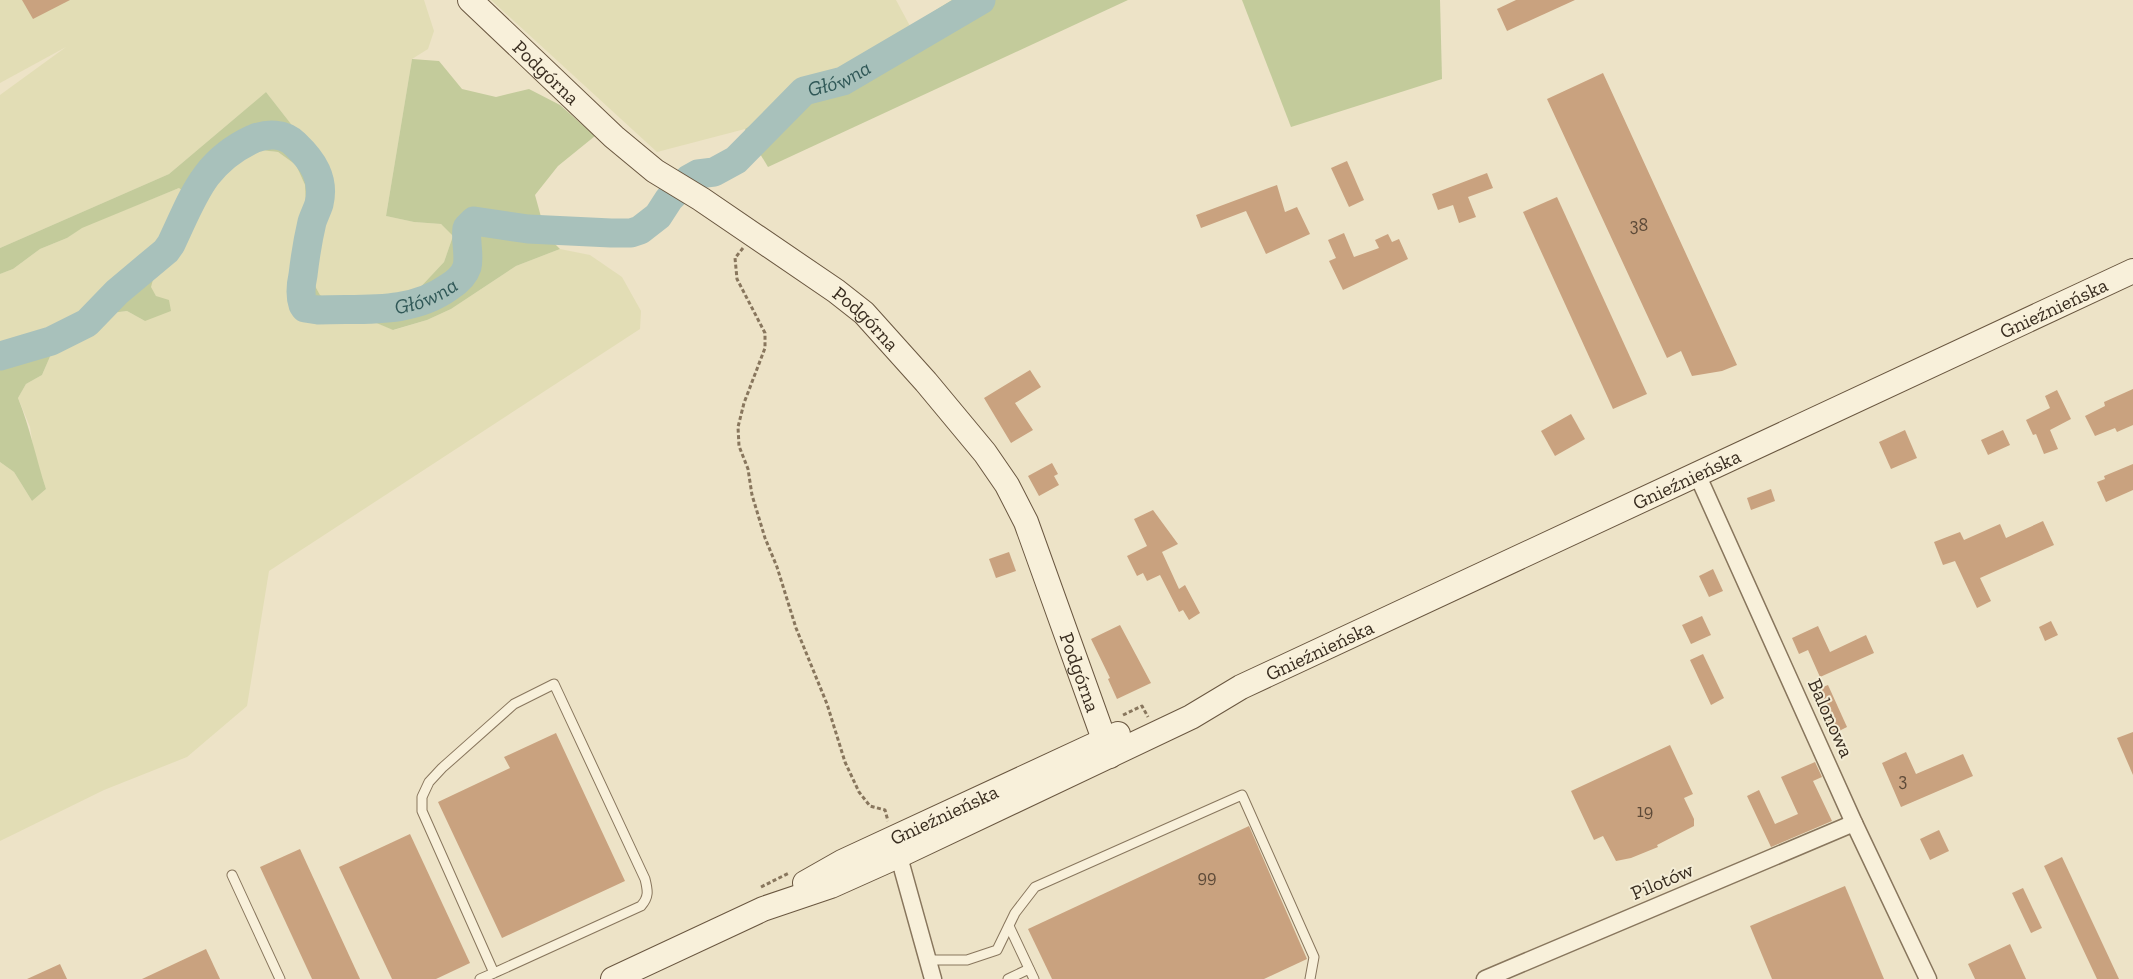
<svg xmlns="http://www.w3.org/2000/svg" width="2133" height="979" font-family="'Zilla Slab',serif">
<rect width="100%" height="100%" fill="#ede3c7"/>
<g fill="#e2ddb5">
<path d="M0 0H424L434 31 428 49 412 59 386 216 414 222 441 224 453 236 444 262 414 294 400 302H332L320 295 314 284 319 225 326 201 307 150 291 124 266 92 169 174 0 248V95L66 47 0 83Z"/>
<path d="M491 0H896L910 26 745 129 657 152Z"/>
<path d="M260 150 278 152 296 165 305 185 306 209 296 253 291 303 301 315 367 319 394 330 427 320 451 309 516 266 560 249 590 255 622 277 641 311 640 329 269 571 247 706 187 757 104 790 0 841V462L14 472 32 501 46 489 34 453 30 427 18 398 26 384 42 375 52 352 88 331 111 313 127 311 145 321 156 296 150 287 155 272 172 254 214 178 232 162Z"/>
<path d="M179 188 186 194 171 235 86 310 58 325 0 343V274L13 269 40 249 67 238 82 227Z"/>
</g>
<g fill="#c3cb9b">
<path d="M952 0H1128L768 167 745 129Z"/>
<path d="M1242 0H1440L1442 79 1291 127Z"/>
<path d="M412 59 439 61 462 89 496 97 529 89 560 105 595 136 558 166 535 195 546 235 560 249 516 266 451 309 427 320 393 330 367 319 301 315 291 303 296 253 306 209 305 185 296 165 278 152 260 150 232 162 214 178 172 254 155 272 151 287 156 296 169 300 171 311 145 321 127 311 111 313 88 331 52 352 42 375 26 384 18 398C30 428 36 458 46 489L32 501 14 472 0 462V343L58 325 86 310 171 235 186 194 179 188 82 228 67 238 40 249 13 269 0 274V248L169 174 266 92 291 124 325 178 326 201 319 225 314 284 320 295 332 302H400L414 294 444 262 453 236 441 224 414 222 386 216Z"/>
</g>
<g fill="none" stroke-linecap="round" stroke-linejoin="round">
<path stroke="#a8c1bb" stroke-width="29" id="s1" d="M0 356 51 341 87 323 117 292 166 251 171 244C193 198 203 162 253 139 267 133 284 133 295 144 313 161 325 179 319 204 317 210 314 216 312 222 308 239 305 258 303 275 301 284 300 296 303 305L305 308 318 310C363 308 410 315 449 287 457 282 464 276 467 267 470 255 465 241 467 228L474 221 528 229 611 233H631L640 230 658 216 669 199 689 179 698 174 714 172 736 160 804 91 843 81 981 0"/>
</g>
<g fill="#c9a27f">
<path d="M22 0H70L33 19Z"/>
<path d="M1516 0H1575L1507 31 1497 9Z"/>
<path d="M1603 73 1737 365 1722 371 1692 376 1681 351 1667 358 1547 99Z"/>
<path d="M1347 161 1364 200 1349 207 1331 168Z"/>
<path d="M1487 173 1493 188 1468 197 1476 217 1459 223 1453 205 1438 210 1432 194Z"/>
<path d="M1277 185 1285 212 1297 207 1310 234 1266 254 1246 211 1201 228 1196 215Z"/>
<path d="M1557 197 1647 394 1613 409 1523 212Z"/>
<path d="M1344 233 1354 257 1379 248 1375 240 1388 234 1392 242 1399 239 1408 259 1343 290 1329 261 1336 258 1328 240Z"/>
<path d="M1030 370 1041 387 1015 403 1033 430 1011 443 984 398Z"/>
<path d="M2133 389V425L2117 432 2115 428 2095 436 2085 416 2105 406 2104 402Z"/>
<path d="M2057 390 2071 419 2050 430 2058 449 2044 454 2036 434 2033 435 2026 420 2050 408 2045 396Z"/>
<path d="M1571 414 1585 439 1555 456 1541 431Z"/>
<path d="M1905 430 1917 458 1891 469 1879 442Z"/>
<path d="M2003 430 2010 445 1988 455 1981 440Z"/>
<path d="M1052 463 1058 474 1054 476 1059 485 1039 496 1028 476Z"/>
<path d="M2133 464V490L2106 502 2097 482 2105 479 2104 476Z"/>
<path d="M1771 489 1775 501 1751 510 1747 498Z"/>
<path d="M1153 510 1178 544 1162 552 1179 589 1185 585 1200 613 1189 620 1183 610 1179 612 1160 575 1147 581 1143 573 1137 576 1127 556 1147 546 1134 519Z"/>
<path d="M2043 521 2054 545 1980 578 1991 601 1977 608 1955 561 1943 565 1934 542 1960 532 1964 540 2000 524 2006 538Z"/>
<path d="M1009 552 1016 571 996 578 989 559Z"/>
<path d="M1713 569 1723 591 1709 597 1699 576Z"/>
<path d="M1702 616 1711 635 1691 644 1682 625Z"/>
<path d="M2051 621 2058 635 2045 641 2039 627Z"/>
<path d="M1120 625 1151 683 1117 699 1108 679 1110 678 1091 639Z"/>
<path d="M1818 626 1830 652 1866 635 1874 653 1820 677 1808 650 1799 654 1792 638Z"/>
<path d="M1703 654 1724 698 1711 705 1690 660Z"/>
<path d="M1828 685 1847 727 1833 734 1813 691Z"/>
<path d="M2133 732V775L2117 738Z"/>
<path d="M556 733 625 881 502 938 438 802 510 768 504 757Z"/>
<path d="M1670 745 1693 794 1684 798 1694 819V826L1657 845 1658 847 1631 858 1616 861 1603 836 1594 840 1571 791Z"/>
<path d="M1906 752 1916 774 1963 754 1973 776 1901 807 1882 763Z"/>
<path d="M1815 762 1822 777 1813 781 1832 821 1771 847 1747 796 1759 790 1775 824 1798 814 1781 777Z"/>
<path d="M1249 826 1307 959 1264 979H1052L1028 929Z"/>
<path d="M1939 830 1949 851 1930 860 1920 839Z"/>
<path d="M410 834 470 963 436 979H392L339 867Z"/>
<path d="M300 849 360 979H312L260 867Z"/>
<path d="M2062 857 2119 979H2097L2044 866Z"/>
<path d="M1845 886 1884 979H1772L1750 926Z"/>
<path d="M2023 888 2042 928 2031 933 2012 893Z"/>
<path d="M2010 944 2026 979H1975L1968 964Z"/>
<path d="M206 949 220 979H142Z"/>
<path d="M60 964 67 979H27Z"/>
</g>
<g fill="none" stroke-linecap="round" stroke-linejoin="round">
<g stroke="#88765d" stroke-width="11">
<g id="lane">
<path d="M232 875 280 979"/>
<path d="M1009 926 1034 979"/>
<path d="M928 960H967L997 950 1015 913 1035 887 1242 795 1314 957 1310 979"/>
<path d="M480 979 494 973 641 906C649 897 648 891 645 879L554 684 514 704 442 768 429 782 422 797V811L494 973"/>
<path d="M1008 979 1029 969"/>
</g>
</g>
<g stroke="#88765d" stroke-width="19">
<g id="street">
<path d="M1697 474 1854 823 1928 979"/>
<path d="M896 846 933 979"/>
<path d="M1485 979 1854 823"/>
</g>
</g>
<g stroke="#6a5740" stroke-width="26">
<g id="secondary">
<path id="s2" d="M470 0 614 137 655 171 701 199 836 291 864 313 926 382 985 453 1007 485 1026 522 1110 756"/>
<path id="s3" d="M805 883 842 862 1118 734"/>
<path id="s4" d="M613 979 763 909 831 886 898 856 1191 717 1241 687 2133 271"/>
</g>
</g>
<g stroke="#88765d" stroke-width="3" stroke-dasharray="4 2.5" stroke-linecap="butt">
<path d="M743 248 735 258 737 279 765 333V348L744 403 738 427 739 446 748 469 752 495 765 538 777 567 796 628 827 704 845 762 859 792 870 806 885 810 888 821"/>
<path d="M1123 715 1142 706 1148 717"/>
<path d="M761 887 789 873"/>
</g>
<use href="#lane" stroke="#f8f0da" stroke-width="9"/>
<use href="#street" stroke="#f8f0da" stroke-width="16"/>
<use href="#secondary" stroke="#f8f0da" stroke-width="24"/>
</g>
<g text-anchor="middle" stroke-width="4" stroke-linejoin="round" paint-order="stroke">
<g font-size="18" fill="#5d4a38">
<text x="1639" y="231">38</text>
<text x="1903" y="786">3</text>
<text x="1645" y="817">19</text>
<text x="1207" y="883">99</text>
</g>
<g font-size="20" fill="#392d20" stroke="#f4edd6">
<text dy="7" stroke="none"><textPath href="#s2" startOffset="105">Podgórna</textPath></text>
<text dy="7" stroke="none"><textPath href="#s4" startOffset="1590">Gnieźnieńska</textPath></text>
<text dy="7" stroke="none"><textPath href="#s2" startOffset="510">Podgórna</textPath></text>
<text dy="7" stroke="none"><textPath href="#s4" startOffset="1185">Gnieźnieńska</textPath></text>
<text dy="7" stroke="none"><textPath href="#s4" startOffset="780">Gnieźnieńska</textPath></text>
<text dy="7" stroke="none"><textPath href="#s2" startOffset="930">Podgórna</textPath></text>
<text transform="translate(1831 718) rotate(66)" y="7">Balonowa</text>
<text dy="7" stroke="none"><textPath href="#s3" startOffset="155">Gnieźnieńska</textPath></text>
<text transform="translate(1662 881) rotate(-23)" y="7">Pilotów</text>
</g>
<g font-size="21" font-style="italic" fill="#305857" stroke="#f4edd6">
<text dy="7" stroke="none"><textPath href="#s1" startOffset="1215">Główna</textPath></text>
<text dy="7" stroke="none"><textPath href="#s1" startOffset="689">Główna</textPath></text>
</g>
</g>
</svg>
